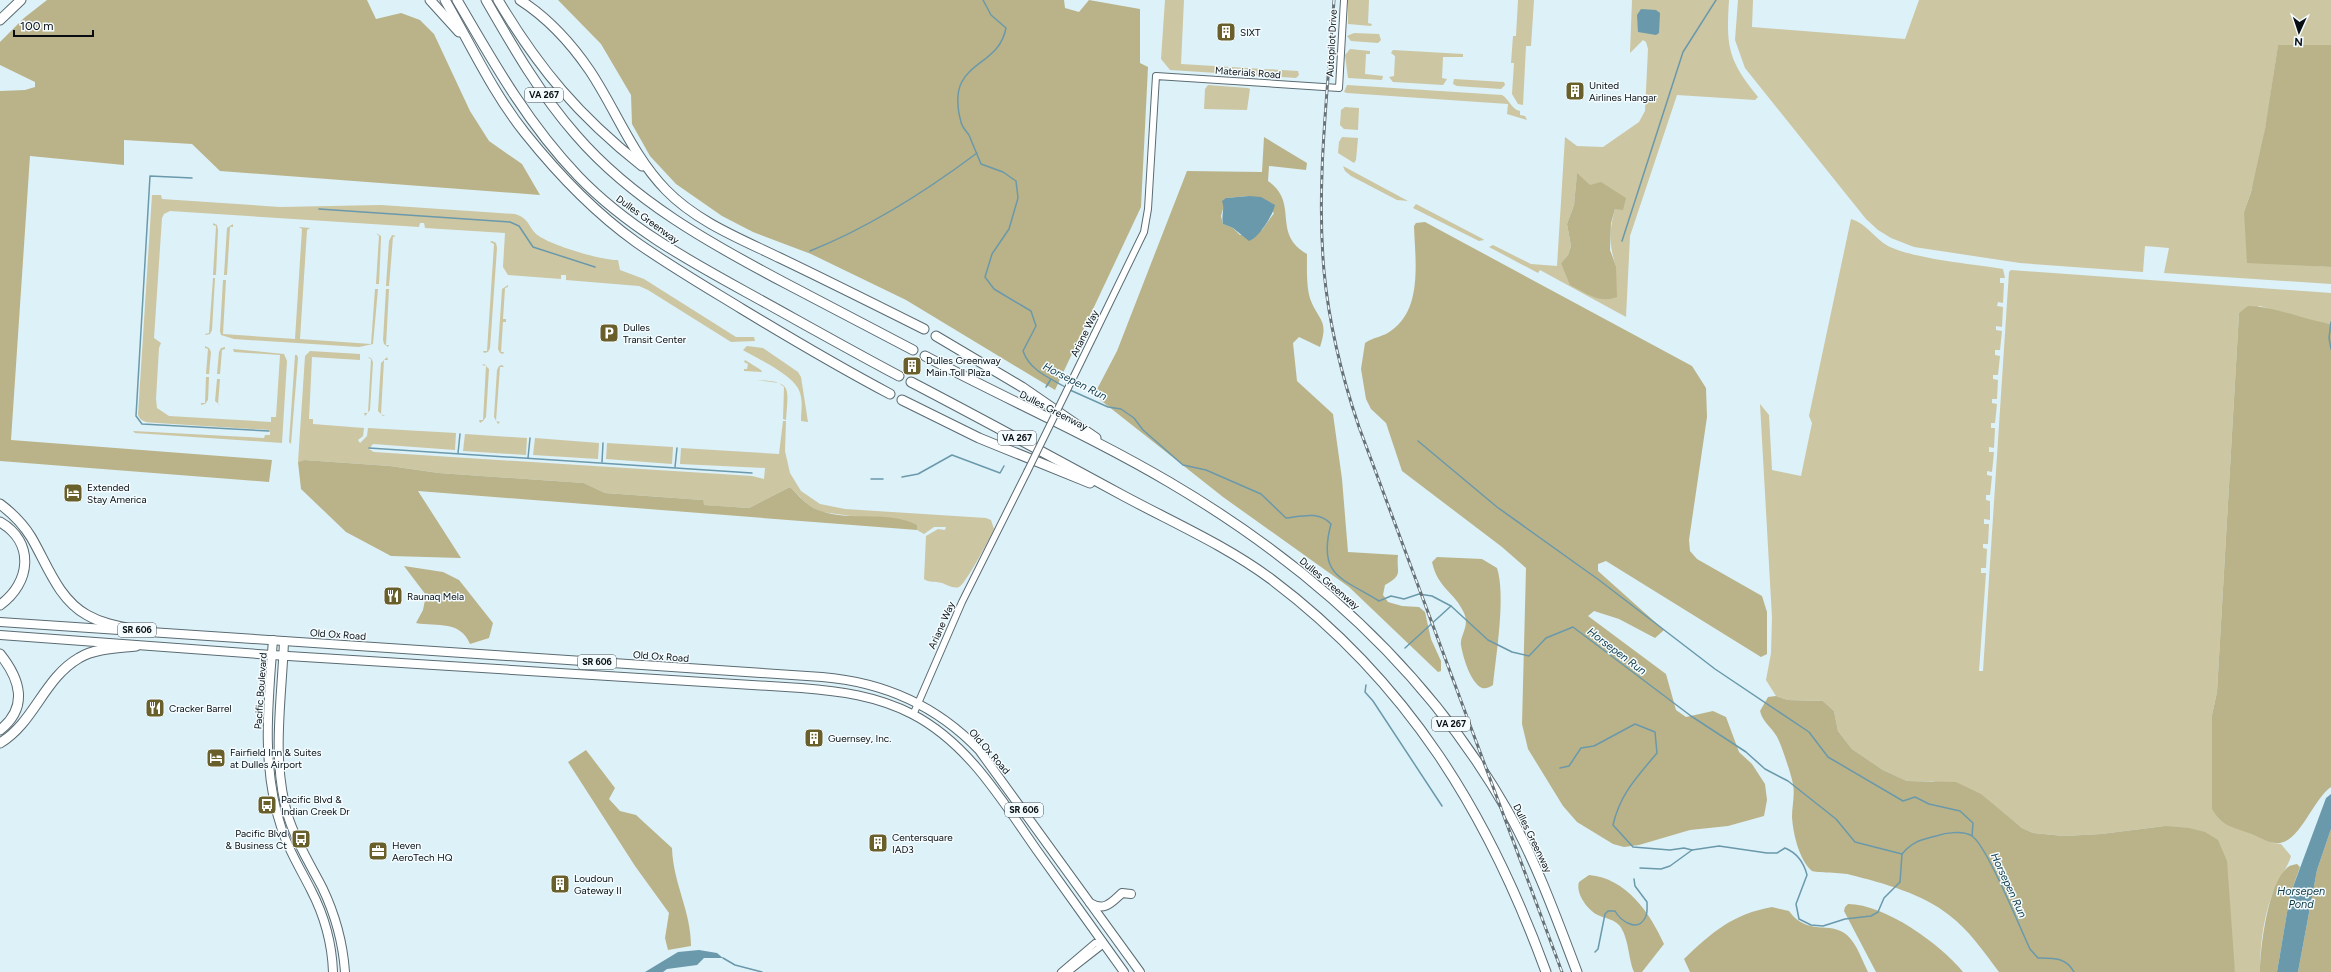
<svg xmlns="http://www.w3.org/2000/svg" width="2331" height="972" font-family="Figtree,sans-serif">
<rect width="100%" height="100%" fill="#ddf1f8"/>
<g fill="#ccc6a3" fill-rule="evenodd">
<path d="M1165 0H1184L1181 64 1298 71 1299 75 1296 78 1170 70 1161 59Z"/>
<path d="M1348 0H1369L1368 23 1372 24 1371 26 1348 24Z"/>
<path d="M1518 0H1534L1531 46H1526L1523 105 1518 104 1512 94 1514 63H1511L1513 36H1516Z"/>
<path d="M1632 0H1729C1726 47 1728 60 1758 97L1755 100 1677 95 1630 236 1626 317 1540 270 1538 273 1489 247 1493 245 1531 264 1557 266 1565 137 1577 146 1603 147 1639 122 1645 111 1648 49 1646 42 1643 40 1630 53ZM1577 174 1615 209C1609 229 1609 247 1616 266L1561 263 1568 255 1571 246 1567 224 1574 205Z"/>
<path d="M1738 0H1753L1752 27 1905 39 1919 0H2331V45L2278 46C2269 101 2264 160 2244 212L2314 266 2331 267V284L2164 273 2169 248 2145 246 2143 272 2020 263 1914 247 1891 238 1878 230 1866 219 1745 68 1735 40Z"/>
<path d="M1354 33 1379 34 1381 40 1378 43 1351 41 1347 36Z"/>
<path d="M1350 49 1370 51V54H1366L1365 74 1383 76 1382 80 1348 78 1345 55Z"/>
<path d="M1393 50 1463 54V57H1443L1442 78 1447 79 1443 85 1393 82 1389 77 1394 76 1395 56 1391 53Z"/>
<path d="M1454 79 1504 82 1505 85 1501 89 1457 86 1453 84Z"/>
<path d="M1208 85 1248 88 1250 89 1247 110 1204 109 1205 89Z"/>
<path d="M1347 85 1502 95C1509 99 1511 109 1520 111V115L1525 116 1527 120 1507 114 1508 104 1347 93 1344 92Z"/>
<path d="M1345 107 1359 108 1358 130 1344 129 1340 125 1341 110Z"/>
<path d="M1342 137 1358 138 1356 160 1354 163 1338 153 1339 142Z"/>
<path d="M1343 166 1408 201 1397 200 1351 176 1345 171Z"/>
<path d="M152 195H161L162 199 280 207 381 205 515 214C531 219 528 229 539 236 551 245 603 261 618 260L620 270 644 279 736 337H754L755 341 731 342 648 290 639 286 566 280V275H561V279L508 275 503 267 505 233 425 228 424 223H420L419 227 170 211 164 214 162 218 154 338 161 343 159 348 156 399 157 408 169 416 271 422V417H276L280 355 234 352 233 349 284 354 287 361 282 443 135 433 133 431 264 438 265 435H270V430L157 423C148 422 141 423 138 415Z"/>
<path d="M1416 204 1483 239 1484 240 1479 241 1413 208Z"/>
<path d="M1851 219C1866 223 1874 238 1888 246 1914 259 1973 264 2003 269L2005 278H2000V283H2004L2003 303 1998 302 1997 306 2003 307 2002 327 1996 326V330L2002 331 2000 350H1995V355L2000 356 1998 375H1993V379L1998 380 1997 399H1992V403L1997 404 1995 423H1991V428H1995L1994 448 1989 447V452H1994L1992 472 1987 471V475L1992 476 1990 495H1986V500L1990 501V520L1984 519V524H1989L1988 544H1983V548L1987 549 1986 568H1981V573H1986L1979 671H1983L2009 272 2011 270 2331 293V324L2308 321 2260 306 2239 313 2217 692 2212 715 2253 834 2273 843 2281 844 2291 856C2288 867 2282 873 2277 883 2264 910 2260 943 2260 972H2235L2234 966 2165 826 2101 834 2064 836 2033 833 2022 828 2002 812 1933 781H1907L1883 770 1852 749 1838 731 1834 711 1823 701 1788 700 1776 696 1766 680 1771 653 1772 618 1760 404 1769 415 1772 470 1801 476 1812 423 1809 416Z"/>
<path d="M213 223 217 225 218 230 216 275H213L216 226 213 225Z"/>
<path d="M233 224V227H230L227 275H224L227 228Z"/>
<path d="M299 227 310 228 307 230 300 339 371 344 375 289H378L373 344 359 347 234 339 221 335 220 331 223 280H226L223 334 295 339 302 229Z"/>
<path d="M376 233 381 236V239L379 284H376L379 236Z"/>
<path d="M392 235 396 236 393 237 389 286H386L389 241Z"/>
<path d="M492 241 496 243 497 248 490 348 488 352 484 353 483 351H487L494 244 490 242Z"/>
<path d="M213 278H215L212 330 210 334 206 335 205 334 209 333Z"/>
<path d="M508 285V287L505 288 503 319H506V322H503L501 352H504L503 354 500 353 498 349 502 289Z"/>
<path d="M386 289H389L386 345H389L388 347 384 344 383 340Z"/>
<path d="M205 346 209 348 211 352 209 374H206L208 349 205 348Z"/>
<path d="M747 346 763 348 798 372 801 377 808 422 801 421C801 412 803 402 800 393 796 376 758 359 743 350Z"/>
<path d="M225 347V349L222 350 220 374H217L219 352 221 348Z"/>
<path d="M310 351 360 354V360L312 357 309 419H313V424L364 428 363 436 358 440 360 443 367 436 368 428 456 433 455 450 373 444 369 449 374 452 752 476 764 479 765 468 680 464 681 448 779 454 783 421H786L785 451 790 473 801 491 820 504 845 509 986 518 991 520 994 529C990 538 965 585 959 587 953 589 948 585 942 583 935 581 929 583 924 579L926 536 938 529 945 530 946 527H934L924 534 917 530 916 525 822 512 809 506 790 487 749 508 703 505V500L605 493 584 483 439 473 390 466 304 460 298 462 305 356Z"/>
<path d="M295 355H297L298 358 291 444 289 442Z"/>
<path d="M367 357 371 358 373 362 370 410 365 416 364 413H368L371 359Z"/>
<path d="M387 357 388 360H384L381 414 385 416H383L378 411 381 363Z"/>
<path d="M745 360 761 370 762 372 744 371V369H747L748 364 744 362Z"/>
<path d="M484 364 489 369 486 417 483 421 480 423 479 420H483L486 366 482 365Z"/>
<path d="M502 365 504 367H500L496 421 500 422 498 424 494 417 497 370 499 366Z"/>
<path d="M206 377H209L208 400 205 404 201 405V403H205Z"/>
<path d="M217 379H220L218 404 221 406 215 401Z"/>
<path d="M757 380C793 382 788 387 786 420L783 419 784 387 779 383Z"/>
<path d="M465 434 527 438 526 455 463 451Z"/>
<path d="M535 438 599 443 598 459 533 455Z"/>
<path d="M607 443 673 447 672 464 606 459Z"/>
</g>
<g fill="#bab389" fill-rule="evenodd">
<path d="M47 0H367L376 19 401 13 420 20 434 34 470 111 489 141 522 164 540 195 220 171 192 144 124 140V165L30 156 11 440 272 460 269 482 0 461V91L25 90 35 87V82L0 65V42L24 18Z"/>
<path d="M558 0H1064L1065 8 1079 12 1089 0 1140 9V63L1148 67 1141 207 1055 390 906 300 811 254 753 232 722 216 676 184 650 156 632 124 631 95 601 44Z"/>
<path d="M2278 45H2331V267L2247 263 2244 212 2251 192 2265 129Z"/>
<path d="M1264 137 1307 163 1306 170 1269 166 1268 181C1300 203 1271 233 1307 254 1307 268 1306 288 1311 301 1319 321 1329 320 1320 347L1299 337 1293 343 1297 381 1333 414 1342 479 1348 552 1398 555C1396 573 1404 574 1385 585L1383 595 1388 602 1402 606 1419 607 1425 612 1431 639 1441 661V671L1438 672 1349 587 1223 497 1094 395 1117 351 1187 171 1262 172ZM1249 196 1274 213 1262 230 1240 235 1233 228 1223 224 1221 216 1226 198Z"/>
<path d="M1577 173 1590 185 1601 182 1626 198 1623 210 1615 209 1611 223 1610 250 1616 266 1617 297C1599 304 1586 293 1570 285L1561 263 1568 255 1571 246 1567 224 1574 205Z"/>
<path d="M1425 222 1692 366 1706 388 1707 417 1689 540 1690 551 1697 559 1762 596 1767 612V654L1761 657 1606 561 1598 564V571L1664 630 1655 638 1619 619 1594 611 1588 616 1666 674 1676 710 1686 717 1713 711 1726 717 1739 752 1752 764 1765 784 1767 800 1764 816 1728 826 1690 830 1639 845 1624 847 1613 844 1577 822 1563 806 1528 749 1522 724 1526 568 1502 547 1402 471 1386 423 1371 409 1366 399 1361 369 1365 343C1373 337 1384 337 1392 330 1423 308 1415 259 1414 226L1416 223Z"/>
<path d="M2248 306C2274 306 2304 320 2331 324V787C2312 800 2299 846 2275 843 2266 842 2258 836 2249 833 2232 827 2222 826 2212 809V715L2217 692 2239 313Z"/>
<path d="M304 460 390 466 439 473 584 483 605 493 703 500 704 505 749 508 790 487C796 493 803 501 810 506 841 525 885 508 917 525V530L418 491 461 558 391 556 346 532 301 489 298 462Z"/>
<path d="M1437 557 1482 559 1497 568C1506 596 1496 655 1493 685 1490 687 1486 689 1482 688 1470 682 1463 657 1461 645 1460 635 1470 626 1464 613 1455 592 1438 589 1432 562Z"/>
<path d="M404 566 443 572 459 580 493 623 489 638 470 644C460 620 438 627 416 623L423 610 426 595Z"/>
<path d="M1776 696 1788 700 1823 701 1834 711 1838 731 1852 749 1883 770 1907 781 1956 782 1981 794 2022 828 2033 833 2064 836 2101 834 2165 826 2189 828 2205 832 2218 840 2227 861 2235 972H1999C1984 952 1969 930 1949 915 1923 894 1883 883 1851 875 1843 872 1815 873 1812 871 1799 860 1793 833 1792 817 1792 806 1795 795 1793 784 1791 774 1783 750 1779 741 1774 728 1763 724 1760 711L1768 697Z"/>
<path d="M586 750 615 788 609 799 620 811 636 815 672 848C673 883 691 911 691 946L668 950 665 938 669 913 635 866 568 762Z"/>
<path d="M2331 829V972H2298L2317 870Z"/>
<path d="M2297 864 2300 867 2290 895 2277 972H2260C2260 948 2268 882 2288 867 2290 865 2294 865 2297 864Z"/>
<path d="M1589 875C1626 878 1650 913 1664 944L1642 972H1634C1628 958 1629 937 1619 925 1613 919 1607 919 1600 916 1589 912 1575 894 1579 882Z"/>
<path d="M1848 904C1885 904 1940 944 1963 972H1876L1844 911 1845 907Z"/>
<path d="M1772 907 1789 911C1808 937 1829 920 1847 935 1857 944 1862 960 1868 972H1690L1684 959C1712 932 1733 914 1772 907Z"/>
</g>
<g fill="#6a99ab">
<path d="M1641 9 1656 10 1660 13 1659 33 1656 35 1638 32 1637 15Z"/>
<path d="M1249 196 1261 197 1275 205C1273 215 1259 238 1249 241L1233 228 1223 224C1221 215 1225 209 1222 201L1226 198Z"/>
<path d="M2331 794V829L2317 870 2298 972H2277L2290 895 2326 798Z"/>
<path d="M699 950 717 953 723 958H704L697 965 667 969 663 972H645L678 952Z"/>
</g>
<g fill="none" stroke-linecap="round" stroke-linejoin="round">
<g stroke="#6a99ab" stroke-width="1.5">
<path d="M983 0 991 15 1006 28C998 71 944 59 961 122 962 127 966 131 969 135 973 145 977 154 981 164L1003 172 1016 181 1018 198 1009 229 992 254 985 277 994 289 1031 311 1036 326 1023 351C1030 371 1050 378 1067 388"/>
<path d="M192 178 150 176 136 416 142 424 269 431"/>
<path d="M319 209 510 222 519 226 533 247 595 267"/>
<path d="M1622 241 1683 52 1716 0"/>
<path d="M810 251C870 227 925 192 977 153"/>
<path d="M2331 322 2329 338 2331 349"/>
<path d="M1046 387 1051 379"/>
<path d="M1070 390 1108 407 1121 409 1134 418 1143 430 1183 465 1206 470 1261 494 1286 518C1303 516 1319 511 1331 524 1317 576 1342 578 1379 601L1391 596 1404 599 1419 594 1432 596 1451 606 1488 640 1512 652 1529 656 1546 638 1573 627 1691 716 1746 752 1765 769 1788 781 1836 819 1855 842 1902 854"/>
<path d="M1418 441 1497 507 1599 580 1715 669 1809 732 1828 757 1903 801 1915 797 1929 804 1960 811 1973 823 1972 836"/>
<path d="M369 448 752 473"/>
<path d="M458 453 460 434"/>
<path d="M528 458 530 438"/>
<path d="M602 462 603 443"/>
<path d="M675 467 677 448"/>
<path d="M902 477 918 474 952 455 1000 473 1004 466"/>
<path d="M871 479H883"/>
<path d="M1405 648 1451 606"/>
<path d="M1366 685 1365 692 1373 701 1442 806"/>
<path d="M1560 768 1569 766 1581 748 1594 746 1635 724 1655 732 1657 753C1637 777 1620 794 1613 825L1633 847 1670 850 1684 848 1692 850"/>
<path d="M1902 854C1913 841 1921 840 1936 836 1945 833 1963 830 1972 836 1987 846 2020 928 2030 949L2038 958C2053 958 2066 957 2074 972"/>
<path d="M1640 868 1661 869 1670 866 1692 850 1719 846 1767 853H1777L1785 848C1797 853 1804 863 1807 875L1796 904 1799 919 1811 925 1823 926 1845 919 1871 916 1878 912 1884 898 1900 882 1902 854"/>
<path d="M1595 952 1598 949 1605 914 1608 911H1615C1620 920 1637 933 1645 918 1648 914 1647 907 1647 902L1635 886 1634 879"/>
<path d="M723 958 735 965 762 972"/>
</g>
<g stroke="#5a6b72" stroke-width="8">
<g id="minor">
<path d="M1094 335 1144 232 1148 209 1156 76 1339 88 1344 0"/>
<path d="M913 715 962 602 1027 472"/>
<path d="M1061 972 1095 943 1103 942 1100 947 1068 972"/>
</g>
</g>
<g stroke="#5a6b72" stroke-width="10">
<g id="major">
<path d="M0 622 822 677C883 682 936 705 979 750L1140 972"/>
<path d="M0 635 272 655 801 688C840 691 877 696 912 714 968 743 1001 799 1036 849 1065 890 1095 931 1124 972"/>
<path d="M273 640C268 704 261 768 282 830 289 851 301 870 311 890 324 915 332 944 333 972"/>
<path d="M284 641C282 699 271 759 288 816 296 842 310 864 322 887 335 914 343 943 345 972"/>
<path d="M1090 903C1105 912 1112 902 1122 893L1131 894"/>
</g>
</g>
<g stroke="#5a6b72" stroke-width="11">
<g id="highway">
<path d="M430 0 459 32"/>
<path d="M445 0C471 45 493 93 525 133 557 173 594 212 636 242 670 266 706 287 742 309 790 338 839 367 890 394"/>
<path d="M457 0C493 62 528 124 578 176 626 226 686 259 746 292 797 320 848 349 899 376"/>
<path d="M486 0C513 47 540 94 576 135 633 201 711 244 787 284 829 306 871 328 913 350"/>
<path d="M498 0C539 69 579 116 642 166"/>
<path d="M520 0C548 18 571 43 590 71 616 110 632 155 666 190 697 222 741 239 780 258 828 281 876 305 924 329"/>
<path d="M0 20 21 0"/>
<path d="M936 336 1022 387 1096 438"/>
<path d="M925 356C1006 399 1091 436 1169 482 1307 563 1427 670 1507 810 1536 861 1556 917 1577 972"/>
<path d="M911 382C982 419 1052 457 1122 495 1172 522 1225 545 1271 579 1408 682 1488 813 1546 972"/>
<path d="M902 400 979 438 1090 483"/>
<path d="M0 504C12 513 23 524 31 537 47 564 58 599 87 615 101 623 116 626 131 629"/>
<path d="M0 522C35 542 31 583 0 605"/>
<path d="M0 654C20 679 29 707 0 730"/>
<path d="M0 743C34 723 44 678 79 658 95 648 119 648 136 646"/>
</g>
</g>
<use href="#minor" stroke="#fff" stroke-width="6"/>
<use href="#major" stroke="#fff" stroke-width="8"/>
<use href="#highway" stroke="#fff" stroke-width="9"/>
<g stroke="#667277" stroke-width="3">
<path id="rail" d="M1334 0C1328 90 1316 182 1324 271 1329 325 1342 377 1359 427L1562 972"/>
</g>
<use href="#rail" stroke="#f4fcff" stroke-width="1.5" stroke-dasharray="4.5" stroke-linecap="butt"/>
<g stroke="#5a6b72" stroke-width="8" stroke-linecap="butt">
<path id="minor-bridge" d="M1027 472 1094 335"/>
</g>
<use href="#minor-bridge" stroke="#fff" stroke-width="6"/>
</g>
<defs>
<g id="building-square" transform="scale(1)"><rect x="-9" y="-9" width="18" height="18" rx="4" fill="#685f2b" stroke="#f4fcff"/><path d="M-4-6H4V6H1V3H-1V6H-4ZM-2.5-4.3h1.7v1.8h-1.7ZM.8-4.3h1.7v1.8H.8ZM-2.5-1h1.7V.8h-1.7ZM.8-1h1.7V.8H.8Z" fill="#fff"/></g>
<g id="parking-square" transform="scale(1)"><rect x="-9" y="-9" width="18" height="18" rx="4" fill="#685f2b" stroke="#f4fcff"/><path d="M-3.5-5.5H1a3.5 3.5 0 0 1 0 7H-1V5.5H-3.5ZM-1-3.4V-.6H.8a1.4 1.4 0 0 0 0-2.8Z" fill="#fff"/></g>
<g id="hotel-square" transform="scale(1)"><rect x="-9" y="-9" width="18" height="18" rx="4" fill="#685f2b" stroke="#f4fcff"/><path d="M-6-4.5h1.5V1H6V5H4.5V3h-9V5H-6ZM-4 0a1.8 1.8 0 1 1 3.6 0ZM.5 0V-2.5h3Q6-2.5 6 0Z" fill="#fff"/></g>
<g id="restaurant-square" transform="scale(1)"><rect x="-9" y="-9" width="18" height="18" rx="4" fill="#685f2b" stroke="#f4fcff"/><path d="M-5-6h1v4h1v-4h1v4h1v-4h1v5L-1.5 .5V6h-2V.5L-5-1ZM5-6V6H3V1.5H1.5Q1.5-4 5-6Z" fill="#fff"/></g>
<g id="bus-square" transform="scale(1)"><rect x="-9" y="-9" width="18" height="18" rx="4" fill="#685f2b" stroke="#f4fcff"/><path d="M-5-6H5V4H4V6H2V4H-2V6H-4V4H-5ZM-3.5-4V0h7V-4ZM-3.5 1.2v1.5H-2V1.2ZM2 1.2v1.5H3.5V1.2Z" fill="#fff"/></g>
<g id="office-square" transform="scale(1)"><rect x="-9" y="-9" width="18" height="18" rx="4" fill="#685f2b" stroke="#f4fcff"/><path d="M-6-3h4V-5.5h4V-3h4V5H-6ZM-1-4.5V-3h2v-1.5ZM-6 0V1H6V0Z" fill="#fff"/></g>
</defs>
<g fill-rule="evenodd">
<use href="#building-square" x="1226" y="32"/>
<use href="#building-square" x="1575" y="91"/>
<use href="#parking-square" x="609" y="333"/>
<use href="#building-square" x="912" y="366"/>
<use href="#hotel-square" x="73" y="493"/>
<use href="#restaurant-square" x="393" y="596"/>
<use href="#restaurant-square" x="155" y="708"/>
<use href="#building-square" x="814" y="738"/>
<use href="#hotel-square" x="216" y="758"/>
<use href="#bus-square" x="267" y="805"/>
<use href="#bus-square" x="301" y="839"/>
<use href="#building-square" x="878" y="843"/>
<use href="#office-square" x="378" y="851"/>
<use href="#building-square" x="560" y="884"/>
</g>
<g text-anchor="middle" stroke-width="3" stroke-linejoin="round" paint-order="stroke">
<g fill="#f4fcff" stroke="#4e5558" stroke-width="1">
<rect x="525" y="88" width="38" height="14" rx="3"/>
<rect x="998" y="431" width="38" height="14" rx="3"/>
<rect x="118" y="623" width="38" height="14" rx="3"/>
<rect x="578" y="655" width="38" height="14" rx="3"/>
<rect x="1432" y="717" width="38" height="14" rx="3"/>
<rect x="1005" y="803" width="38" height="14" rx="3"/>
</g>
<g font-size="9" font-weight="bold" fill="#070d10">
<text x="544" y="98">VA 267</text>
<text x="1017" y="441">VA 267</text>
<text x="137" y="633">SR 606</text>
<text x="597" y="665">SR 606</text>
<text x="1451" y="727">VA 267</text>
<text x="1024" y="813">SR 606</text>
</g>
<g font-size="10" fill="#070d10" stroke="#f4fcff" text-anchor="start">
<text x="1240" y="36">SIXT</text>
<text x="1589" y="89">United<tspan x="1589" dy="12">Airlines Hangar</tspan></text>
<text x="623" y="331">Dulles<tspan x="623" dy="12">Transit Center</tspan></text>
<text x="926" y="364">Dulles Greenway<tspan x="926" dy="12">Main Toll Plaza</tspan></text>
<text x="87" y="491">Extended<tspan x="87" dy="12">Stay America</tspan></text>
<text x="407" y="600">Raunaq Mela</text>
<text x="169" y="712">Cracker Barrel</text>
<text x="828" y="742">Guernsey, Inc.</text>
<text x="230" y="756">Fairfield Inn &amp; Suites<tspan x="230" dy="12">at Dulles Airport</tspan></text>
<text x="281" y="803">Pacific Blvd &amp;<tspan x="281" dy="12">Indian Creek Dr</tspan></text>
<text x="287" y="837" text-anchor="end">Pacific Blvd<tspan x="287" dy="12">&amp; Business Ct</tspan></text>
<text x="892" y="841">Centersquare<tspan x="892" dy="12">IAD3</tspan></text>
<text x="392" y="849">Heven<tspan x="392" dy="12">AeroTech HQ</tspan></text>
<text x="574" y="882">Loudoun<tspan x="574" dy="12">Gateway II</tspan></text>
</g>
<g font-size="10" fill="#070d10" stroke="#f4fcff">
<text transform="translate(1331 43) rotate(-87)" y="4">Autopilot Drive</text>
<text transform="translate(1248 72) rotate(4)" y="4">Materials Road</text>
<text transform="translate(648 219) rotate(36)" y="4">Dulles Greenway</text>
<text transform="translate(1084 333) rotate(-64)" y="4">Ariane Way</text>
<text transform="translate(1054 410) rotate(27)" y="4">Dulles Greenway</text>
<text transform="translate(1330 583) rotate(40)" y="4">Dulles Greenway</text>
<text transform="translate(941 625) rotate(-66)" y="4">Ariane Way</text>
<text transform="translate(338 634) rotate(4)" y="4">Old Ox Road</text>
<text transform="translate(661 656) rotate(4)" y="4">Old Ox Road</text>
<text transform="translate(260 691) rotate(-86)" y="4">Pacific Boulevard</text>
<text transform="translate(990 751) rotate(49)" y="4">Old Ox Road</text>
<text transform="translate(1533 838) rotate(64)" y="4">Dulles Greenway</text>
</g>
<g font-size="11" font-style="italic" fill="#0b3745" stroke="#f4fcff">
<text transform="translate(1075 381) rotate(27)" y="4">Horsepen Run</text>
<text transform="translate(1617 651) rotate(37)" y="4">Horsepen Run</text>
<text transform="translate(2009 885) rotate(65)" y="4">Horsepen Run</text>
<text x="2301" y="895">Horsepen<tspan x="2301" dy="13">Pond</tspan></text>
</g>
</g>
<g transform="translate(2299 32) rotate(183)" stroke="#f4fcff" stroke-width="3" paint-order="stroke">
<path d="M0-3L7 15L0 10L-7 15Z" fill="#070d10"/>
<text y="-6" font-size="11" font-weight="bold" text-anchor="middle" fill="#070d10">N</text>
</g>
<path d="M14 30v6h79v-6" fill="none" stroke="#070d10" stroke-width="2"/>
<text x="20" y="30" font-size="12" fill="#070d10" stroke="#f4fcff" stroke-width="3" paint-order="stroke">100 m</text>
</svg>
